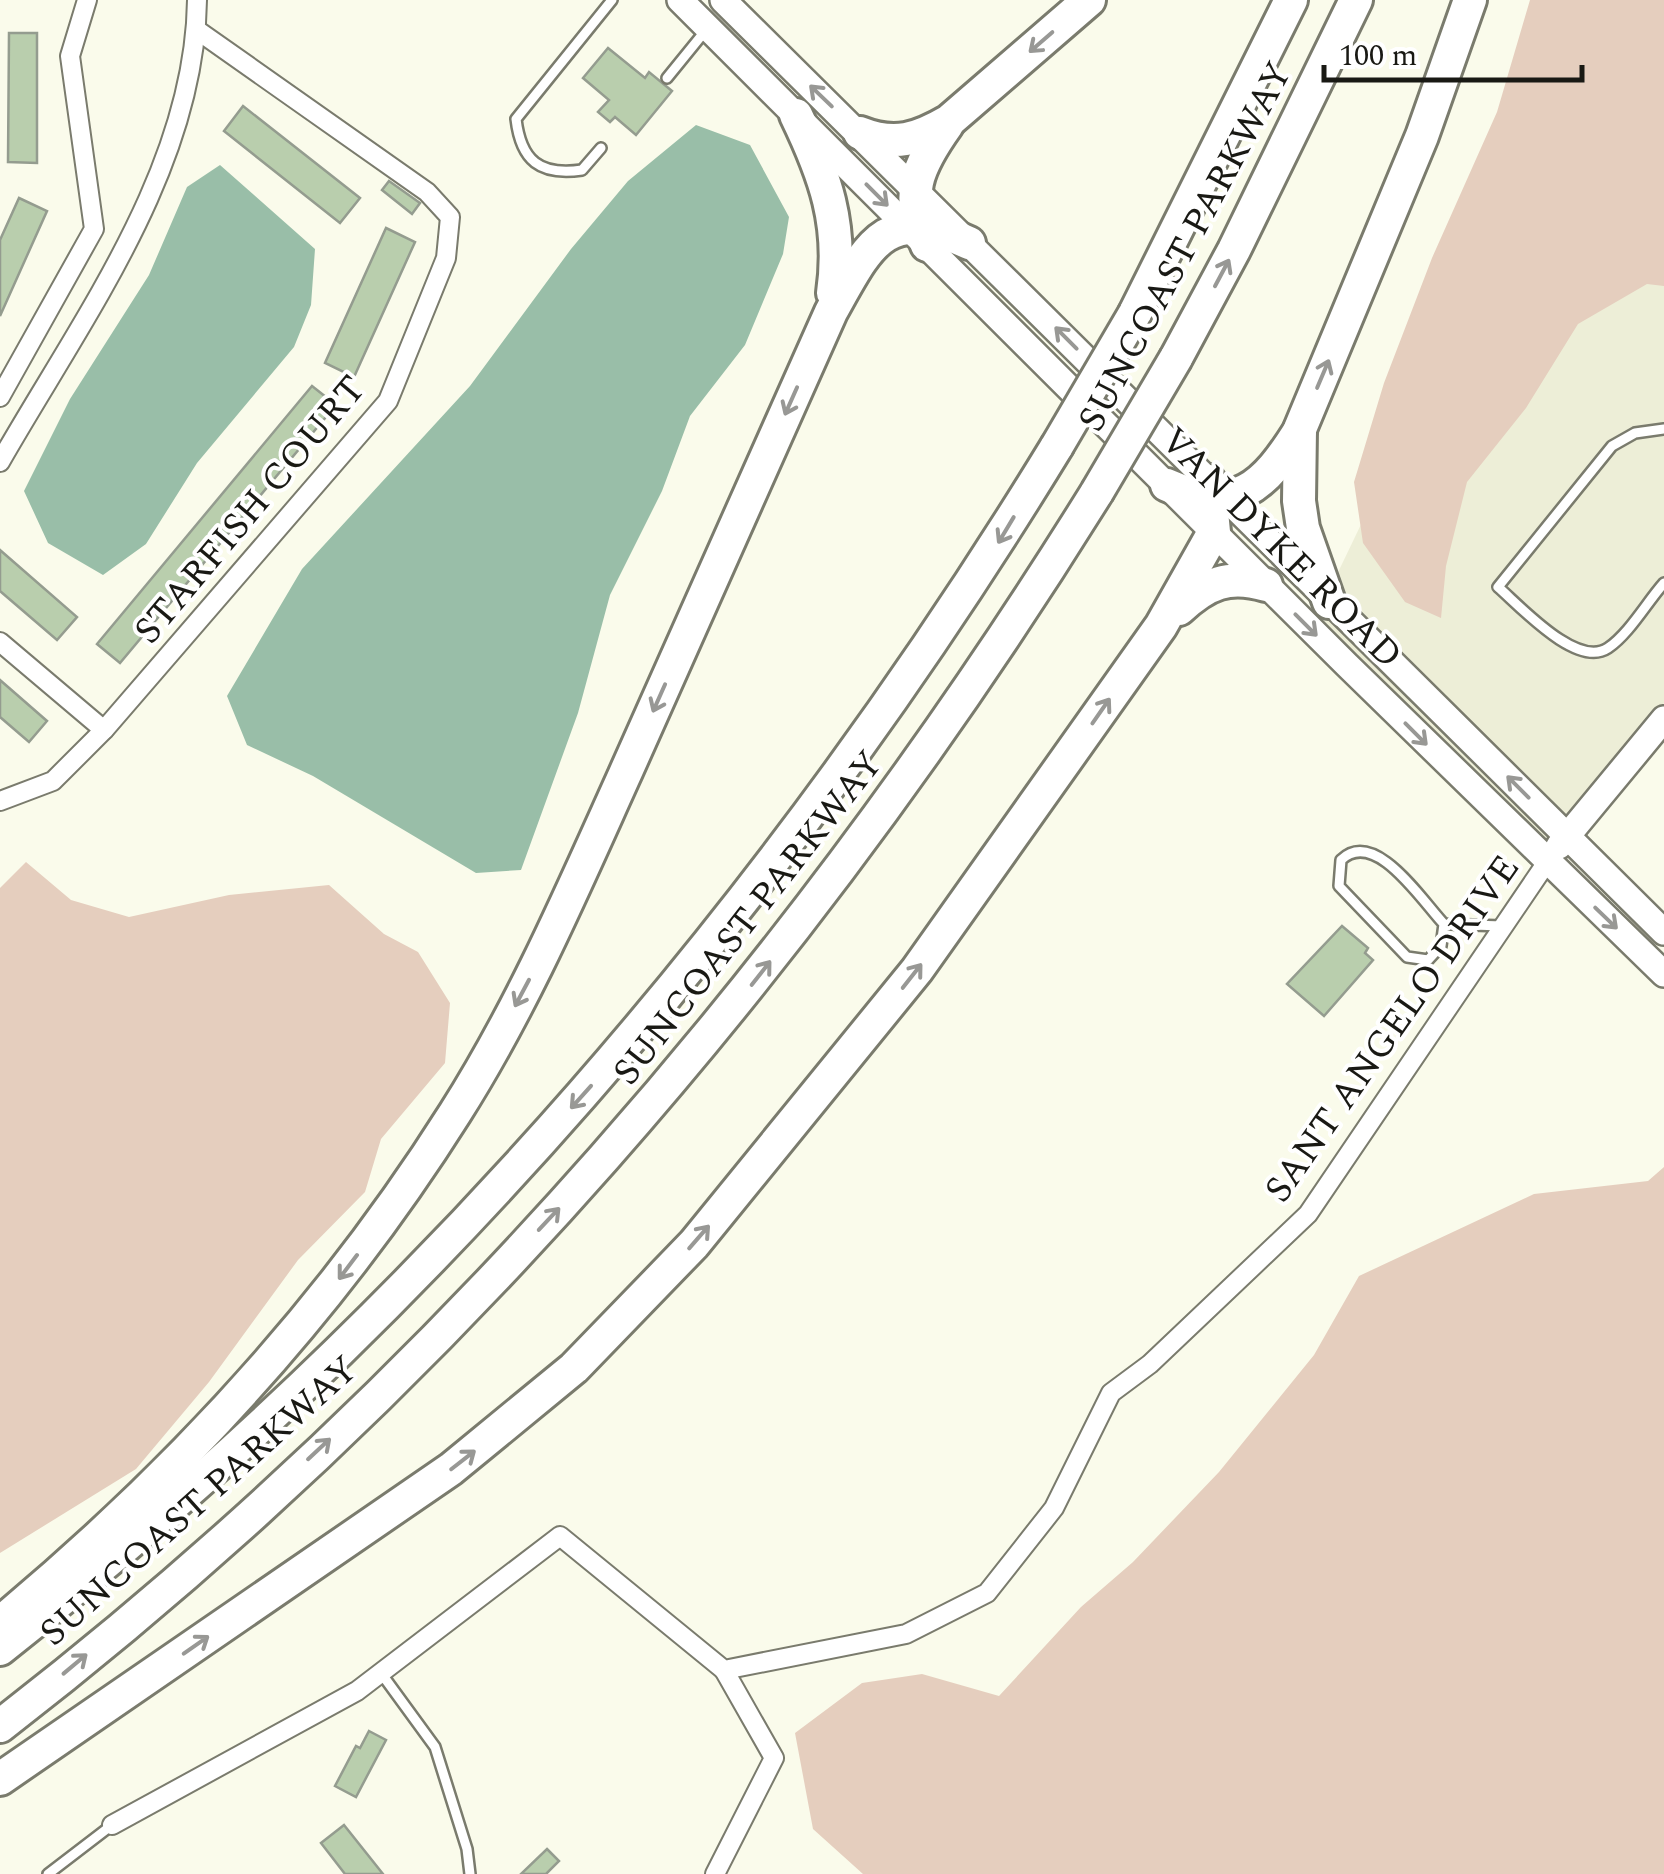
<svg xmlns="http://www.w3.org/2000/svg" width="1664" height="1874" font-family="Spectral,serif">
<rect width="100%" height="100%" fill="#fafbeb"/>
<path fill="#edeed7" d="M1664 173V703L1544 847 1368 703 1306 639 1438 364Z"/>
<g fill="#e5cebe">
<path d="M1530 0H1664V286L1647 284 1578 324 1526 408 1467 482 1446 566 1441 618 1405 602 1363 543 1354 482 1384 383 1432 258 1497 112Z"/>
<path d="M26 862 71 900 129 917 229 895 329 885 384 934 418 952 450 1003 445 1063 381 1139 365 1192 298 1260 209 1382 136 1469 0 1553V888Z"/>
<path d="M1664 1167V1874H863L813 1829 795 1733 862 1683 922 1674 999 1696 1081 1607 1133 1562 1219 1472 1314 1355 1359 1276 1534 1194 1648 1181Z"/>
</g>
<g fill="#99bea8">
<path d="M696 125 750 145 789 217 783 254 745 345 690 416 662 491 610 595 578 713 521 870 476 873 313 776 247 745 227 696 302 569 470 386 571 249 628 181Z"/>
<path d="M220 165 315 249 311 305 294 347 197 463 146 544 103 575 48 543 24 491 70 399 149 275 187 187Z"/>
</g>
<g fill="#b9cead" stroke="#949c8f" stroke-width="2.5">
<path d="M9 33H37V163L8 162Z"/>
<path d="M608 48 645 78 649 72 672 91 636 135 615 117 610 122 598 112 609 100 583 78Z"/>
<path d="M243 106 360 198 340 223 224 131Z"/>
<path d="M389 181 420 203 412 214 382 190Z"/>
<path d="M19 198 47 211 0 316V240Z"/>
<path d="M386 228 415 242 354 377 325 363Z"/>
<path d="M312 386 336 405 120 663 97 644Z"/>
<path d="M0 550 77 617 57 640 0 591Z"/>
<path d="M0 680 47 721 29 742 0 717Z"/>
<path d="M1342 926 1368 948 1365 953 1373 960 1324 1016 1287 984Z"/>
<path d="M369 1731 386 1740 356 1797 335 1786 356 1746 360 1748Z"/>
<path d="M344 1825 383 1874H345L321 1843Z"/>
<path d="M547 1849 559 1861 546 1874H521Z"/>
</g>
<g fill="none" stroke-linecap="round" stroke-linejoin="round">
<g stroke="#7a7b6d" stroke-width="14">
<g id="lane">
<path d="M667 78 706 30"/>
<path d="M601 148 582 170C540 176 521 161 516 119L612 0"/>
<path d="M1664 429 1635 433 1612 446 1498 587C1520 606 1577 669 1608 648 1629 634 1647 602 1664 583"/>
<path d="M1444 924 1441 946 1428 960 1407 957 1339 886 1341 860C1375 827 1422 901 1444 924L1502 926"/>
<path d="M381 1673 435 1747 467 1849 470 1874"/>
<path d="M48 1874 112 1825"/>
</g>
</g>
<g stroke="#7a7b6d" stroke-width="22">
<g id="street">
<path d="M0 397 94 229 70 56 87 0"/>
<path d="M0 462C81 320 195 169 197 0"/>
<path d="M0 642 104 730"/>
<path d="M0 801 53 781 104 730 388 401 446 258 450 217 427 192 197 30"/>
<path d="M112 1825 357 1691 560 1536 724 1670 906 1634 987 1593 1054 1508 1111 1393 1150 1364 1308 1214 1547 862"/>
<path d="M715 1874 774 1758 724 1670"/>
</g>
</g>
<g stroke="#7a7b6d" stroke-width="30">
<g id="secondary">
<path d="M680 0 1347 665 1664 974"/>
<path d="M723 0 1664 932"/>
<path d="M1559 846 1664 719"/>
</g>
</g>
<g stroke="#7a7b6d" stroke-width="38">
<g id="highway">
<path d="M796 115C825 175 843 225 833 293"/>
<path d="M860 133C895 147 918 139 949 121L1089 0"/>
<path d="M927 245C904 195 917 167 947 125"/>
<path d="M1135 313 1291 0"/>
<path d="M1176 358 1234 250 1356 0"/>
<path d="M1167 485C1236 516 1265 486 1300 430"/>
<path d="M1329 602 1303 528 1299 501 1300 429 1422 136 1470 0"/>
<path d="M1179 609C1207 583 1229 574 1266 585"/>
<path d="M0 1623C177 1476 332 1308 455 1113 523 1006 573 889 625 774 694 620 763 466 831 312 869 244 885 204 969 243"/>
<path d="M0 1649C423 1315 776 906 1057 446"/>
<path d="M0 1726C439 1387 805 962 1097 492"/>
<path d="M0 1779 451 1469 574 1368 694 1244 917 970 1161 626 1214 532 1209 481"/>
</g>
</g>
<use href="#lane" stroke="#fff" stroke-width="9"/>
<use href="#street" stroke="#fff" stroke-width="18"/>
<use href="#secondary" stroke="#fff" stroke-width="25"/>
<use href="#highway" stroke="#fff" stroke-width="32"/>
<g stroke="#7a7b6d" stroke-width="38" stroke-linecap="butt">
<g id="highway-bridge">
<path d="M1057 446 1135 313"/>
<path d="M1097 492 1176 358"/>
</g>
</g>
<use href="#highway-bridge" stroke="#fff" stroke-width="32"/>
</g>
<defs><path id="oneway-shaft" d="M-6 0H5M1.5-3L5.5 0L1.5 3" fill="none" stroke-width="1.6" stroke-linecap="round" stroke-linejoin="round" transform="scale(2.5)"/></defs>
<g stroke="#989895">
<use href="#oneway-shaft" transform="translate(1041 42) rotate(139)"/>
<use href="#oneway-shaft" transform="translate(821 96) rotate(-136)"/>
<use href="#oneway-shaft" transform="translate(877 195) rotate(45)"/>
<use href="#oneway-shaft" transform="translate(1222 273) rotate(-62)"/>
<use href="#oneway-shaft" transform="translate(1066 338) rotate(-135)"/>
<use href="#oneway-shaft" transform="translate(1323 374) rotate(-67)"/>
<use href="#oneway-shaft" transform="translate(791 401) rotate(114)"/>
<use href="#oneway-shaft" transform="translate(1006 530) rotate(121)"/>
<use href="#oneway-shaft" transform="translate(1306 625) rotate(45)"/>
<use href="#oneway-shaft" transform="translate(659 698) rotate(114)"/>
<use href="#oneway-shaft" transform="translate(1101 711) rotate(-55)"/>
<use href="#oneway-shaft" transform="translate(1416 734) rotate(45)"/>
<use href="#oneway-shaft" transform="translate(1518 787) rotate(-135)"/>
<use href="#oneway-shaft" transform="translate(1606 918) rotate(44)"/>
<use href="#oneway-shaft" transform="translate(761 973) rotate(-52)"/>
<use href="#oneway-shaft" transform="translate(912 976) rotate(-52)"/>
<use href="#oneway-shaft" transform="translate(522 993) rotate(118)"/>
<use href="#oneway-shaft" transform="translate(581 1097) rotate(132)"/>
<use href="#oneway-shaft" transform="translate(549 1219) rotate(-47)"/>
<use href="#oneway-shaft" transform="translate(699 1237) rotate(-49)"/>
<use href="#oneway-shaft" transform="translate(348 1267) rotate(127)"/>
<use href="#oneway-shaft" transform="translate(319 1449) rotate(-43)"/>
<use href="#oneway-shaft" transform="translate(463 1460) rotate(-38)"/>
<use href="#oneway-shaft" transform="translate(196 1645) rotate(-35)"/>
<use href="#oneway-shaft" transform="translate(75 1664) rotate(-40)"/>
</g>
<g text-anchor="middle" stroke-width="8" stroke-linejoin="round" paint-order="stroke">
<g font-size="38" fill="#191914" stroke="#fff">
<text transform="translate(1184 246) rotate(-62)" y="13">SUNCOAST PARKWAY</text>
<text transform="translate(249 509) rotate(-50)" y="13">STARFISH COURT</text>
<text transform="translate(1282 547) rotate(45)" y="13">VAN DYKE ROAD</text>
<text transform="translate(747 917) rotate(-52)" y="13">SUNCOAST PARKWAY</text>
<text transform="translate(1391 1028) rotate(-55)" y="13">SANT ANGELO DRIVE</text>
<text transform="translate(198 1500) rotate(-42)" y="13">SUNCOAST PARKWAY</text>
</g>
</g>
<path d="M1324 65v15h258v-15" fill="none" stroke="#191914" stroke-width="5"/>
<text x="1339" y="65" font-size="30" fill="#191914" stroke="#ffffff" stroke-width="8" paint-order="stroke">100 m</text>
</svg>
